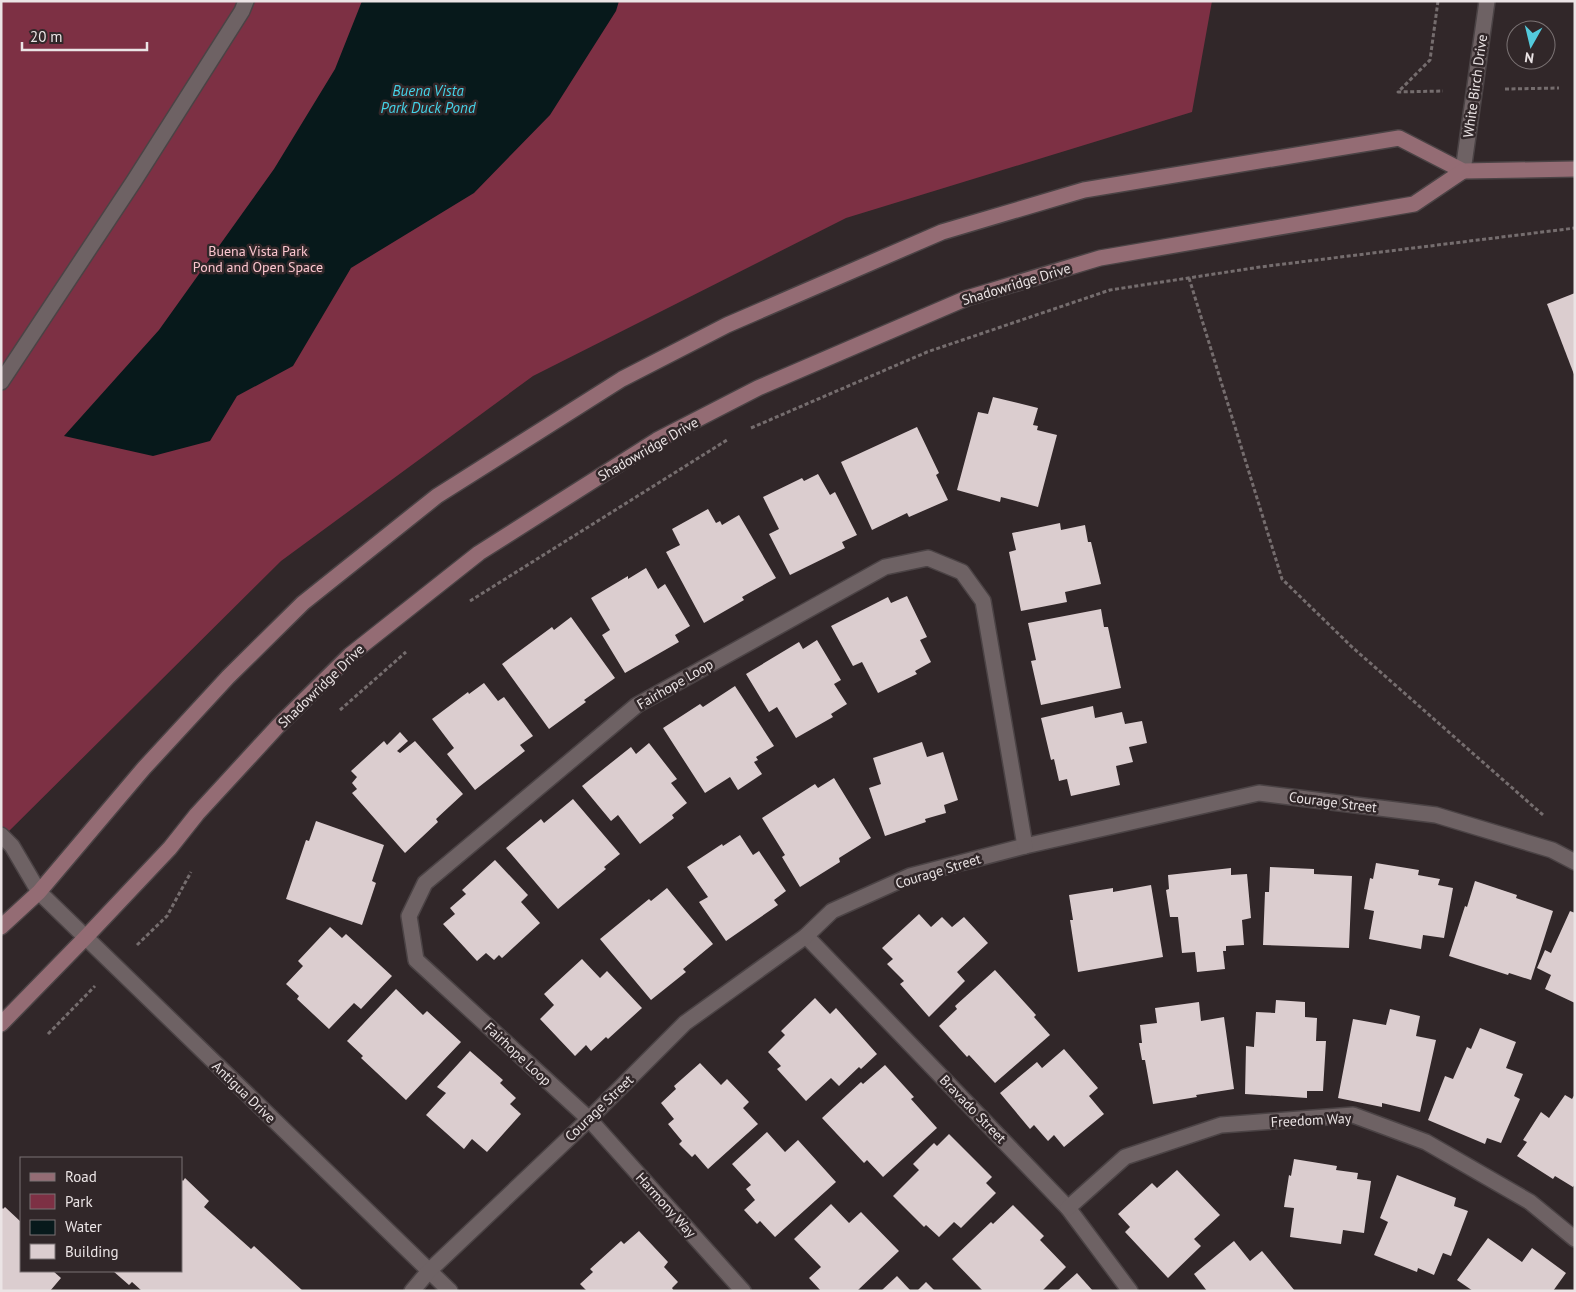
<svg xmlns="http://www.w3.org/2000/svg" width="1576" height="1292" font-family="'PT Sans',sans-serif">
<rect width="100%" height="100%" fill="#312729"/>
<path fill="#7d3044" d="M1 1H1212L1192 112 846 218 533 376 281 561 1 839Z"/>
<path fill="#07191b" d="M362 1H619L616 11 550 115 474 193 351 268 293 366 237 396 210 441 153 456 64 436 159 330 274 169 335 69Z"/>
<g fill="#dbcdcf">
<path d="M1575 293V377L1547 304Z"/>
<path d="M993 397 1038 408 1033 425 1038 426 1037 430 1057 435 1038 507 1001 497 1000 502 957 490 978 412 988 414Z"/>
<path d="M917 427 939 473 936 475 948 500 909 517 907 513 872 530 841 462Z"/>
<path d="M818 474 830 495 835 492 857 535 842 542 845 548 790 575 769 534 779 529 763 497 802 478 804 481Z"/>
<path d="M708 509 716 523 720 521 722 525 739 515 776 578 742 597 744 600 704 623 666 552 680 545 672 529Z"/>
<path d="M1060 523 1061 530 1085 525 1088 542H1091L1101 584 1065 592 1067 602 1021 611 1009 552 1016 550 1012 533Z"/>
<path d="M646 568 658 589 665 584 690 626 675 635 679 642 625 673 602 635 610 630 591 598 628 576V579Z"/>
<path d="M907 596 927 637 920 640 931 662 915 671 917 674 878 693 862 662 853 666 831 626 888 597 891 603Z"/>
<path d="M1101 609 1104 627H1108L1121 688 1041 705 1031 661 1036 660 1028 623Z"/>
<path d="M571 617 615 678 584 700 586 702 549 729 502 664 552 627 554 630Z"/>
<path d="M817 640 841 680 834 684 847 704 831 714 833 717 796 738 777 707 769 712 746 674 799 642 803 649Z"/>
<path d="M484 683 498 701 504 697 533 736 520 745 525 751 475 790 447 754 454 748 432 719 468 692 469 694Z"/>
<path d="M735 686 774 746 756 757 758 760 754 762 762 774 738 790 730 777 705 793 663 728 700 704 703 707Z"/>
<path d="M1093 706 1095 718 1122 712 1125 724 1142 721 1147 743 1129 747 1133 762 1116 766 1120 785 1071 796 1067 779 1059 781 1054 759 1051 760 1041 718Z"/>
<path d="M400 732 408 741 397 751 400 753 415 741 463 794 436 819 438 822 405 853 352 793 357 789 352 783 357 777 351 771 384 741 387 745Z"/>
<path d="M922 742 927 757 943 752 958 800 944 805 946 813 925 819 926 822 885 836 869 788 881 784 873 758Z"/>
<path d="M649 743 677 779 671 783 687 803 672 815 674 818 640 844 618 815 611 821 582 786 631 747 636 754Z"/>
<path d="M834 778 871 838 839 858 840 862 800 887 782 857 785 855 762 818 815 784 818 788Z"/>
<path d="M573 799 620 854 604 867 606 869 558 909 506 848 541 819 544 823Z"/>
<path d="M316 821 384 845 372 881 376 883 362 925 286 899 306 840 309 841Z"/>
<path d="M740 835 753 855 759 851 786 891 774 900 778 905 726 941 699 902 708 897 687 867 722 844 723 846Z"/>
<path d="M495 860 528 895 521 902 540 923 502 958 499 955 494 960 486 953 477 961 443 924 455 914 450 908 466 894 462 890Z"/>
<path d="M1376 863 1419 870 1418 875 1440 879 1438 885 1453 888 1444 938 1423 935 1421 949 1369 939 1374 911 1364 909 1370 878 1373 879Z"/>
<path d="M1270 867 1314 869V874L1352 876 1349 948 1263 945 1265 892H1269Z"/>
<path d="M1231 868V875L1247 874 1251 918 1242 920 1244 945 1226 946V951H1223L1225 969 1197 972 1195 952 1182 953 1178 917H1170L1166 890 1169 889 1168 875Z"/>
<path d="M1475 881 1517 895 1516 898 1553 911 1531 980 1509 973 1508 975 1449 956 1465 906 1467 907Z"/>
<path d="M1151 885 1163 957 1078 972 1070 920H1073L1069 895 1113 888V892Z"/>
<path d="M667 888 713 944 683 969 686 972 651 1000 600 939 649 899 651 901Z"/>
<path d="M1570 911 1575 913V1003L1545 989 1551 975 1537 968 1545 950 1551 953Z"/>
<path d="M919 914 931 927 942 917 952 927 964 917 988 943 957 972 965 981 929 1017 900 984 904 981 887 964 893 959 882 948Z"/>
<path d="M330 927 342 938 346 934 392 976 361 1009 354 1003 329 1029 297 999 299 996 286 984 303 966 298 961Z"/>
<path d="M582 959 600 978 607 971 642 1008 608 1039 606 1037 591 1051 586 1045 575 1056 540 1019 554 1005 544 994Z"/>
<path d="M995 970 1036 1015 1034 1017 1050 1035 995 1083 969 1055 967 1057 939 1026 957 1009 955 1006Z"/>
<path d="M396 989 423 1015 427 1011 461 1042 406 1100 361 1058 363 1056 347 1041Z"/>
<path d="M815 998 830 1014 836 1008 877 1054 861 1069 859 1067 839 1086 831 1078 806 1101 777 1069 781 1066 768 1052 785 1035 781 1031Z"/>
<path d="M1276 1000 1305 1002V1017L1317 1018 1316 1041H1326L1323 1091H1307V1098L1245 1094 1246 1046 1254 1047 1256 1012 1275 1013Z"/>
<path d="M1199 1002 1201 1021 1224 1017 1234 1089 1196 1095 1197 1097 1153 1104 1145 1060H1142L1139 1043H1142L1140 1025 1157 1023 1155 1008Z"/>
<path d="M1390 1009 1420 1016 1416 1036 1436 1040 1420 1112 1382 1103V1107L1338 1098 1353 1019 1386 1025Z"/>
<path d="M1480 1028 1516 1042 1506 1068 1523 1074 1514 1096 1520 1099 1501 1143 1487 1138 1485 1144 1428 1120 1445 1076 1453 1079 1467 1047 1471 1049Z"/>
<path d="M1064 1049 1098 1088 1089 1096 1104 1114 1064 1147 1054 1135 1048 1141 1034 1125 1030 1129 1000 1093 1037 1062 1042 1068Z"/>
<path d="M470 1051 503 1080 500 1083 516 1098 510 1104 521 1114 487 1152 472 1139 464 1149 426 1115 446 1093 437 1087Z"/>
<path d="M700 1063 721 1085 727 1079 749 1102 743 1108 758 1124 708 1169 695 1154 692 1157 679 1144 682 1141 668 1124 674 1119 661 1103 676 1089 674 1086Z"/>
<path d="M885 1065 914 1097 911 1099 937 1128 883 1177 867 1160 864 1163 822 1118 861 1082 863 1084Z"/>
<path d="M1575 1094V1184L1573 1187 1555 1176 1553 1179 1517 1156 1527 1142 1523 1140 1541 1112 1549 1118 1565 1095 1572 1099Z"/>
<path d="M767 1132 785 1152 798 1140 836 1182 775 1237 760 1221 757 1224 744 1210 755 1200 746 1189 751 1185 732 1164Z"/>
<path d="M949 1134 992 1177 986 1183 996 1193 961 1228 954 1222 939 1237 926 1225 924 1227 893 1196 919 1170 913 1164 934 1143 937 1146Z"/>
<path d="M1294 1159 1337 1166 1336 1170 1358 1173 1357 1179 1371 1181 1364 1233 1343 1230 1341 1244 1290 1237 1294 1208 1284 1207 1289 1175 1291 1176Z"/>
<path d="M1177 1170 1220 1215 1194 1239 1201 1246 1168 1278 1125 1232 1130 1227 1118 1214 1152 1183 1157 1188Z"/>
<path d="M1397 1175 1456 1198 1454 1206 1468 1211 1451 1256 1443 1253 1434 1275 1418 1268 1417 1272 1374 1255 1388 1222 1380 1218Z"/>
<path d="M185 1178 209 1201 204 1207 251 1249 254 1246 303 1291H142L132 1282 129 1285 113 1271H181V1179L183 1181Z"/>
<path d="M831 1204 849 1223 861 1212 899 1251 857 1291H821L809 1278 821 1267 794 1239Z"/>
<path d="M1013 1205 1044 1236 1040 1240 1066 1267 1042 1291H983L952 1259 991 1222 993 1224Z"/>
<path d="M1 1207 3 1209 5 1207 21 1222V1271H53L61 1278 50 1291H1Z"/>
<path d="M639 1231 668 1262 664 1267 678 1282 672 1288 674 1291H587L580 1284 593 1272 590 1269 621 1241 624 1244Z"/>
<path d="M1488 1238 1522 1262 1532 1248 1566 1273 1553 1291H1473L1457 1280Z"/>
<path d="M1234 1241 1250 1261 1262 1251 1295 1291H1207L1194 1274Z"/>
<path d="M1077 1273 1093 1291H1057Z"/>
<path d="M897 1276 911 1291H881Z"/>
<path d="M926 1282 935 1291H917Z"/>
</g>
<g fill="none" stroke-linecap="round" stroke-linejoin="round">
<g stroke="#4b4345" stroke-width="18">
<g id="lane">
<path d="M1 382 134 181 242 11 246 1"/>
<path d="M1 835 12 846 39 892"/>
</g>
</g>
<g stroke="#4b4345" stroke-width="18">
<g id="street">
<path d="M1463 171 1487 1"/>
<path d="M39 892 450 1291"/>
<path d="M806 936 1068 1208 1130 1291"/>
<path d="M1068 1208 1125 1157 1221 1125 1353 1115 1426 1142 1530 1202 1575 1239"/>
<path d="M412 1291 429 1271 589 1119 685 1023 806 936 832 911 910 876 1025 846 1259 793 1436 815 1552 850 1575 862"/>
<path d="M743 1291 589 1119 416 960 409 916 425 883 637 705 885 567 928 558 962 572 983 601 1025 846"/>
</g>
</g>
<g stroke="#4b4345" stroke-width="18">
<g id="secondary">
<path d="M1 927 39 892 144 768 228 677 303 603 437 496 622 379 727 325 942 232 1084 190 1399 138 1463 171 1575 169"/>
<path d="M1 1024 85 938 170 848 197 814 278 726 350 655 479 553 657 440 758 388 967 298 1100 258 1414 204 1463 171"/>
</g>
</g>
<g stroke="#756d6e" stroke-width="3" stroke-dasharray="4 2.5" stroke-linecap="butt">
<path d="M1438 1 1430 60 1398 92 1443 91"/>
<path d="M1505 89 1559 88"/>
<path d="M1189 278 1282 579 1352 647 1543 815"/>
<path d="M751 428 927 352 1110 290 1260 267 1575 228"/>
<path d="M470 601 727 440"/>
<path d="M340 710 406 652"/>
<path d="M137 945 167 916 191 872"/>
<path d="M48 1034 95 986"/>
</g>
<use href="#lane" stroke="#6e6264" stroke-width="15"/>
<use href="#street" stroke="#6e6264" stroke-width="15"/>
<use href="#secondary" stroke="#946c74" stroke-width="15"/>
</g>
<g text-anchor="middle" stroke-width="5" stroke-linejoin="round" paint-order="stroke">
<g font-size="14" fill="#ebe4e5" stroke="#312729">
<text transform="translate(1475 86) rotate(-82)" y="5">White Birch Drive</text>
<text transform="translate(1016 284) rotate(-17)" y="5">Shadowridge Drive</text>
<text transform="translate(648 449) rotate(-30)" y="5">Shadowridge Drive</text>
<text transform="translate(675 684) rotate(-30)" y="5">Fairhope Loop</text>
<text transform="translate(321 686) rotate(-44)" y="5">Shadowridge Drive</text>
<text transform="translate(1333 802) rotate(7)" y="5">Courage Street</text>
<text transform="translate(938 871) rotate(-17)" y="5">Courage Street</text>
<text transform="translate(518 1054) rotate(43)" y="5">Fairhope Loop</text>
<text transform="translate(244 1092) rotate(44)" y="5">Antigua Drive</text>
<text transform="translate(599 1108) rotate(-44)" y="5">Courage Street</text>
<text transform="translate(973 1109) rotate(46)" y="5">Bravado Street</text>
<text transform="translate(1311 1120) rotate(-3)" y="5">Freedom Way</text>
<text transform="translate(666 1205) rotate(48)" y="5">Harmony Way</text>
</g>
<g font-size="14" fill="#fac6cf" stroke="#312729">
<text x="258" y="256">Buena Vista Park<tspan x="258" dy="16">Pond and Open Space</tspan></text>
</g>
<g font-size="15" font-style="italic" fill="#44d3e8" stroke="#312729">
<text x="428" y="96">Buena Vista<tspan x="428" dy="17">Park Duck Pond</tspan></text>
</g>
</g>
<rect width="1576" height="1292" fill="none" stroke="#ebe4e5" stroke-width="5"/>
<rect x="20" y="1157" width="162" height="115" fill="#312729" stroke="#7b7374"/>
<rect x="30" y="1173" width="25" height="8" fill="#946c74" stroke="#7b7374"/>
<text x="65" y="1182" font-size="15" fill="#ebe4e5">Road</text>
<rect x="30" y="1194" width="25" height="15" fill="#7d3044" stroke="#7b7374"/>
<text x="65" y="1207" font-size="15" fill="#ebe4e5">Park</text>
<rect x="30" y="1220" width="25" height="15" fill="#07191b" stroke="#7b7374"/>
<text x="65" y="1232" font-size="15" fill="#ebe4e5">Water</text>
<rect x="30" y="1244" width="25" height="15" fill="#dbcdcf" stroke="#7b7374"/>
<text x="65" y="1257" font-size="15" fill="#ebe4e5">Building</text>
<g transform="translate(1531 45) rotate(188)"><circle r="24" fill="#312729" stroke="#7b7374"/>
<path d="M0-4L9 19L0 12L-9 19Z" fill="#53cadc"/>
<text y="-8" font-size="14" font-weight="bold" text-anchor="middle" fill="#ebe4e5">N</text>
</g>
<path d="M22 42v8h125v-8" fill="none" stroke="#ebe4e5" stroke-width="2.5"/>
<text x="30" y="42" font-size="15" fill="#ebe4e5" stroke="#312729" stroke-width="4" paint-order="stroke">20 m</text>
</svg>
